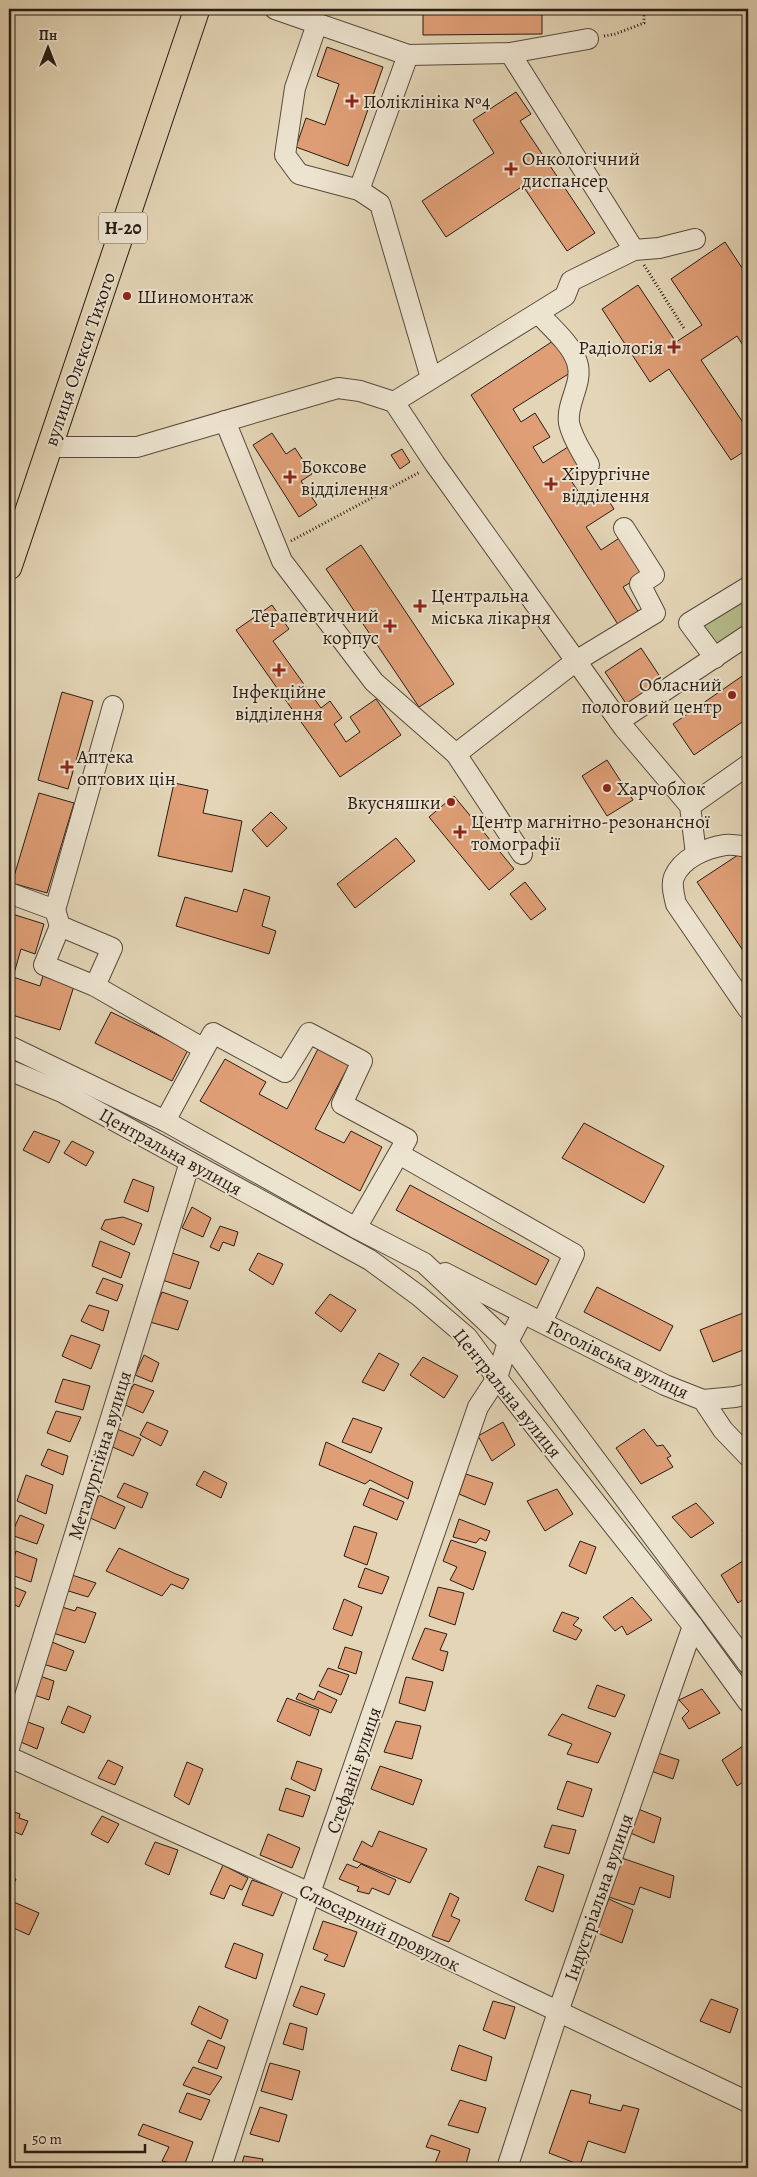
<svg xmlns="http://www.w3.org/2000/svg" width="757" height="2177" font-family="Alegreya,serif">
<rect width="100%" height="100%" fill="#e3d5b6"/>
<filter id="stains"><feTurbulence type="fractalNoise" baseFrequency=".004" numOctaves="4"/><feColorMatrix values="0 0 0 0 .2 0 0 0 0 .09 0 0 0 0 .02 0 0 0 .5 -.17"/></filter>
<radialGradient id="worn" r=".72"><stop offset=".6" stop-color="#630" stop-opacity="0"/><stop offset="1" stop-color="#630" stop-opacity=".3"/></radialGradient>
<path fill="#b5bd8d" stroke="#6f6c51" d="M748 598V630L716 648 703 624Z"/>
<g fill="#df9e76" stroke="#291c15">
<path d="M542 12V34L423 35V13Z"/>
<path d="M9 27 13 28 9 48Z"/>
<path d="M327 47 383 67 348 166 296 147 306 118 325 125 339 84 317 76Z"/>
<path d="M516 92 531 114 520 121 595 233 567 251 523 186 446 237 422 201 494 153 473 120Z"/>
<path d="M725 242 748 277V353L737 336 701 360 748 430V449L731 460 669 369 650 382 602 309 638 285 676 342 702 325 671 279Z"/>
<path d="M553 341 573 371 513 409 521 422 535 413 550 437 533 447 543 463 571 445 584 466 568 476 586 503 603 492 614 509 586 527 601 550 624 535 648 572 623 587 639 613 619 626 471 395Z"/>
<path d="M272 433 286 454 295 448 312 474 301 481 317 505 299 517 253 445Z"/>
<path d="M402 449 410 462 400 469 391 455Z"/>
<path d="M361 545 454 684 419 707 326 569Z"/>
<path d="M272 605 289 629 273 641 321 708 330 701 342 718 334 724 346 742 360 732 350 717 376 699 401 735 340 777 236 630Z"/>
<path d="M641 648 663 681 627 705 605 672Z"/>
<path d="M748 672V718L694 755 673 724Z"/>
<path d="M62 692 93 701 68 789 38 780Z"/>
<path d="M607 760 633 800 607 816 582 776Z"/>
<path d="M174 783 208 790 203 813 242 821 232 872 158 856Z"/>
<path d="M39 793 74 803 47 893 12 883Z"/>
<path d="M454 796 514 869 489 890 429 817Z"/>
<path d="M271 812 287 828 267 847 252 830Z"/>
<path d="M396 838 415 861 355 908 337 884Z"/>
<path d="M741 853 748 864V958L697 882Z"/>
<path d="M525 882 546 909 531 920 510 894Z"/>
<path d="M244 889 270 897 262 926 276 931 269 954 176 926 185 897 237 912Z"/>
<path d="M9 913 44 924 35 954 21 949 13 977 40 986 43 976 74 986 60 1030 9 1014Z"/>
<path d="M111 1012 188 1050 172 1081 95 1043Z"/>
<path d="M319 1047 350 1063 315 1129 344 1143 351 1131 382 1147 360 1191 200 1101 225 1059 266 1082 259 1094 287 1109Z"/>
<path d="M584 1123 664 1166 644 1203 562 1158Z"/>
<path d="M34 1131 60 1141 49 1163 23 1150Z"/>
<path d="M72 1141 94 1152 86 1166 64 1153Z"/>
<path d="M133 1179 154 1187 148 1212 124 1202Z"/>
<path d="M410 1185 549 1260 536 1285 396 1210Z"/>
<path d="M192 1207 211 1218 203 1237 182 1228Z"/>
<path d="M123 1217 142 1224 134 1245 101 1229 105 1220Z"/>
<path d="M220 1226 238 1232 234 1246 223 1242 219 1251 210 1247Z"/>
<path d="M100 1241 130 1253 121 1278 92 1266Z"/>
<path d="M172 1253 199 1262 190 1289 162 1280Z"/>
<path d="M258 1253 283 1264 273 1285 249 1270Z"/>
<path d="M103 1278 123 1285 117 1301 96 1293Z"/>
<path d="M597 1287 673 1326 660 1351 584 1312Z"/>
<path d="M162 1292 188 1301 178 1330 150 1322Z"/>
<path d="M330 1294 356 1310 341 1332 315 1313Z"/>
<path d="M89 1305 109 1311 103 1331 81 1321Z"/>
<path d="M748 1311V1348L713 1362 700 1330Z"/>
<path d="M71 1335 100 1345 91 1369 62 1356Z"/>
<path d="M379 1353 399 1364 384 1391 362 1382Z"/>
<path d="M144 1355 159 1363 152 1382 135 1375Z"/>
<path d="M423 1357 458 1376 444 1398 410 1375Z"/>
<path d="M63 1379 90 1386 83 1410 55 1402Z"/>
<path d="M134 1384 154 1391 143 1413 123 1404Z"/>
<path d="M56 1411 81 1417 70 1442 47 1433Z"/>
<path d="M353 1418 382 1428 371 1453 342 1442Z"/>
<path d="M147 1422 168 1431 161 1446 140 1435Z"/>
<path d="M503 1422 515 1445 492 1461 478 1436Z"/>
<path d="M117 1429 141 1439 133 1456 108 1445Z"/>
<path d="M644 1429 657 1446 663 1445 671 1456 667 1458 673 1467 641 1484 616 1448Z"/>
<path d="M326 1442 413 1482 408 1499 370 1480 365 1484 319 1465Z"/>
<path d="M48 1449 68 1456 63 1475 41 1465Z"/>
<path d="M204 1471 227 1483 221 1498 196 1485Z"/>
<path d="M466 1474 493 1483 485 1505 459 1494Z"/>
<path d="M26 1475 53 1485 46 1514 17 1501Z"/>
<path d="M124 1483 148 1493 142 1508 117 1497Z"/>
<path d="M370 1488 404 1502 397 1520 363 1505Z"/>
<path d="M557 1489 573 1514 545 1531 527 1501Z"/>
<path d="M99 1495 125 1507 115 1529 88 1517Z"/>
<path d="M696 1503 714 1523 691 1538 672 1517Z"/>
<path d="M20 1515 44 1525 37 1544 11 1535Z"/>
<path d="M748 1518V1534L742 1531Z"/>
<path d="M459 1519 490 1531 486 1541 480 1538 476 1543 453 1537Z"/>
<path d="M354 1526 377 1533 367 1565 344 1556Z"/>
<path d="M451 1540 486 1552 473 1590 450 1580 457 1567 443 1561Z"/>
<path d="M580 1541 596 1547 586 1574 569 1566Z"/>
<path d="M119 1548 176 1574 189 1579 183 1589 171 1584 162 1596 106 1571Z"/>
<path d="M16 1551 37 1559 31 1582 9 1574Z"/>
<path d="M746 1559 748 1562V1596L738 1603 721 1575Z"/>
<path d="M365 1568 389 1577 382 1594 358 1587Z"/>
<path d="M69 1574 96 1583 88 1597 62 1589Z"/>
<path d="M9 1585 26 1592 19 1607 9 1602Z"/>
<path d="M438 1587 464 1593 455 1625 429 1616Z"/>
<path d="M632 1597 652 1620 627 1635 622 1626 615 1631 603 1617Z"/>
<path d="M344 1599 362 1607 352 1636 333 1629Z"/>
<path d="M62 1607 75 1611 77 1607 96 1613 85 1643 53 1633Z"/>
<path d="M562 1612 579 1618 573 1625 582 1630 576 1640 553 1631Z"/>
<path d="M425 1628 447 1634 440 1650 448 1652 443 1671 412 1659Z"/>
<path d="M52 1642 74 1651 66 1671 43 1664Z"/>
<path d="M345 1647 362 1652 356 1674 338 1668Z"/>
<path d="M328 1668 349 1675 341 1695 319 1686Z"/>
<path d="M37 1675 54 1681 49 1700 31 1694Z"/>
<path d="M406 1677 433 1682 425 1711 399 1703Z"/>
<path d="M597 1685 625 1695 615 1717 588 1708Z"/>
<path d="M702 1689 720 1713 689 1729 682 1718 689 1711 679 1700Z"/>
<path d="M318 1691 337 1700 331 1713 296 1699 299 1693 314 1700Z"/>
<path d="M287 1698 319 1710 310 1736 277 1721Z"/>
<path d="M68 1706 91 1716 84 1733 61 1723Z"/>
<path d="M562 1714 611 1733 598 1763 567 1754 572 1744 548 1735Z"/>
<path d="M25 1721 44 1728 37 1749 16 1740Z"/>
<path d="M396 1721 421 1726 412 1759 384 1752Z"/>
<path d="M746 1744 748 1748V1779L737 1786 722 1760Z"/>
<path d="M658 1753 679 1760 673 1779 651 1771Z"/>
<path d="M108 1760 123 1767 115 1785 98 1778Z"/>
<path d="M297 1761 322 1769 315 1791 291 1779Z"/>
<path d="M187 1762 203 1769 189 1805 174 1796Z"/>
<path d="M380 1766 422 1780 413 1805 371 1789Z"/>
<path d="M567 1781 592 1789 583 1817 557 1809Z"/>
<path d="M286 1788 310 1796 303 1817 279 1810Z"/>
<path d="M638 1809 661 1818 654 1843 628 1832Z"/>
<path d="M9 1810 20 1814 19 1818 28 1821 22 1835 15 1832 10 1845Z"/>
<path d="M102 1816 119 1824 108 1843 91 1834Z"/>
<path d="M552 1825 576 1830 569 1854 544 1847Z"/>
<path d="M379 1831 427 1849 410 1883 353 1860 362 1841 372 1847Z"/>
<path d="M268 1834 300 1848 292 1868 260 1855Z"/>
<path d="M155 1842 178 1850 169 1875 145 1864Z"/>
<path d="M622 1858 674 1876 670 1898 640 1887 634 1905 602 1895Z"/>
<path d="M347 1864 357 1868 361 1864 396 1880 389 1895 372 1888 369 1894 357 1891 359 1887 339 1879Z"/>
<path d="M223 1865 248 1878 242 1890 230 1885 224 1899 210 1894Z"/>
<path d="M538 1866 564 1875 553 1912 525 1900Z"/>
<path d="M9 1876 16 1879 9 1895Z"/>
<path d="M252 1880 283 1891 273 1916 242 1905Z"/>
<path d="M450 1893 459 1898 451 1916 460 1920 449 1942 432 1936Z"/>
<path d="M609 1899 633 1910 622 1943 595 1932Z"/>
<path d="M9 1900 39 1913 29 1935 9 1926Z"/>
<path d="M323 1921 357 1932 344 1967 324 1960 328 1955 313 1949Z"/>
<path d="M234 1943 263 1954 256 1979 225 1967Z"/>
<path d="M301 1986 325 1994 317 2015 293 2006Z"/>
<path d="M711 1999 738 2009 730 2033 700 2021Z"/>
<path d="M493 2001 515 2007 505 2039 483 2030Z"/>
<path d="M199 2006 228 2020 221 2039 191 2024Z"/>
<path d="M290 2023 307 2028 303 2050 283 2044Z"/>
<path d="M208 2040 225 2047 217 2069 198 2062Z"/>
<path d="M459 2045 492 2057 486 2081 451 2070Z"/>
<path d="M270 2063 300 2071 292 2100 261 2091Z"/>
<path d="M193 2067 222 2077 210 2095 183 2085Z"/>
<path d="M571 2090 591 2095 589 2103 621 2111 623 2105 639 2109 625 2153 588 2141 580 2165 549 2153Z"/>
<path d="M187 2093 210 2100 201 2120 179 2112Z"/>
<path d="M460 2100 486 2108 478 2133 448 2125Z"/>
<path d="M260 2107 287 2115 279 2142 250 2134Z"/>
<path d="M143 2124 193 2142 184 2166 162 2161 169 2147 138 2135Z"/>
<path d="M431 2135 470 2149 465 2168H433L440 2151 426 2147Z"/>
<path d="M244 2156 263 2159 261 2168H241Z"/>
</g>
<g fill="none" stroke-linecap="round" stroke-linejoin="round">
<g stroke="#584a3d" stroke-width="22">
<g id="minor">
<path d="M275 9 408 55 510 53 588 39"/>
<path d="M317 24 295 88 285 155 299 174 359 190 380 204 431 378"/>
<path d="M510 53 634 250"/>
<path d="M359 190 408 55"/>
<path d="M539 314C552 328 571 344 577 362 584 383 566 402 569 423 572 438 582 452 589 465"/>
<path d="M394 402 565 296 571 281 634 250 659 248 695 239"/>
<path d="M225 421 282 561 374 682 456 754 522 854"/>
<path d="M48 447H137L338 388 360 391 394 402 435 464 576 661 456 754"/>
<path d="M624 528 654 575 640 584 655 613 576 661 624 728 690 806 696 854"/>
<path d="M715 658 689 623 748 587"/>
<path d="M619 721 748 635"/>
<path d="M690 806 748 765"/>
<path d="M748 847C741 846 732 844 725 845 706 848 682 858 674 877 671 885 674 895 676 904L748 1009"/>
<path d="M9 893 55 910 60 926 112 948 95 986"/>
<path d="M55 910 113 706"/>
<path d="M60 926 44 965 95 986 204 1049 213 1033 285 1072 309 1033 362 1061 342 1104 407 1139 356 1228"/>
<path d="M9 1046 165 1121 356 1228 424 1263 508 1342 748 1664"/>
<path d="M9 1070 62 1092 370 1260 419 1296 467 1337 497 1378 693 1626 748 1702"/>
<path d="M165 1121 204 1049"/>
<path d="M399 1154 574 1254 542 1322"/>
<path d="M445 1273 523 1313"/>
<path d="M703 1400 735 1397 748 1394"/>
<path d="M9 1748 190 1162"/>
<path d="M9 1757 310 1893 748 2102"/>
<path d="M221 2168 310 1893 478 1407 497 1378 508 1342 523 1313 665 1385 703 1400 723 1430 748 1456"/>
<path d="M507 2168 558 2012 693 1626"/>
</g>
</g>
<g stroke="#291c15" stroke-width="27">
<path id="major" d="M9 567 197 9"/>
</g>
<g stroke="#291c15" stroke-width="3" stroke-dasharray="1 2.5" stroke-linecap="butt">
<path d="M604 36 615 34 644 23V9"/>
<path d="M644 265 685 330"/>
<path d="M291 541 420 472"/>
</g>
<use href="#minor" stroke="#ede4d0" stroke-width="20"/>
<use href="#major" stroke="#e3d5b6" stroke-width="25"/>
</g>
<g fill="#8f2418" stroke="#ede4d0" stroke-width="2">
<path d="M349.5 93.5h5v5h5v5h-5v5h-5v-5h-5v-5h5z"/>
<path d="M508.5 161.5h5v5h5v5h-5v5h-5v-5h-5v-5h5z"/>
<circle cx="127" cy="296" r="5"/>
<path d="M671.5 339.5h5v5h5v5h-5v5h-5v-5h-5v-5h5z"/>
<path d="M287.5 469.5h5v5h5v5h-5v5h-5v-5h-5v-5h5z"/>
<path d="M548.5 476.5h5v5h5v5h-5v5h-5v-5h-5v-5h5z"/>
<path d="M417.5 598.5h5v5h5v5h-5v5h-5v-5h-5v-5h5z"/>
<path d="M387.5 618.5h5v5h5v5h-5v5h-5v-5h-5v-5h5z"/>
<path d="M276.5 662.5h5v5h5v5h-5v5h-5v-5h-5v-5h5z"/>
<circle cx="732" cy="695" r="5"/>
<path d="M64.5 759.5h5v5h5v5h-5v5h-5v-5h-5v-5h5z"/>
<circle cx="607" cy="788" r="5"/>
<circle cx="451" cy="802" r="5"/>
<path d="M457.5 824.5h5v5h5v5h-5v5h-5v-5h-5v-5h5z"/>
</g>
<g text-anchor="middle" stroke-width="4" stroke-linejoin="round" paint-order="stroke">
<rect fill="#ede4d0" stroke="#64584d" stroke-width="1" x="99" y="212.5" width="48" height="31" rx="4"/>
<g font-size="18" font-weight="bold" fill="#291c15">
<text x="123" y="234">Н-20</text>
</g>
<g font-size="19" fill="#291c15" stroke="#ede4d0" text-anchor="start">
<text x="363" y="108">Поліклініка №4</text>
<text x="522" y="165">Онкологічний<tspan x="522" dy="22">диспансер</tspan></text>
<text x="137" y="303">Шиномонтаж</text>
<text x="663" y="354" text-anchor="end">Радіологія</text>
<text x="301" y="473">Боксове<tspan x="301" dy="22">відділення</tspan></text>
<text x="562" y="480">Хірургічне<tspan x="562" dy="22">відділення</tspan></text>
<text x="431" y="602">Центральна<tspan x="431" dy="22">міська лікарня</tspan></text>
<text x="379" y="622" text-anchor="end">Терапевтичний<tspan x="379" dy="22">корпус</tspan></text>
<text x="722" y="691" text-anchor="end">Обласний<tspan x="722" dy="22">пологовий центр</tspan></text>
<text x="279" y="698" text-anchor="middle">Інфекційне<tspan x="279" dy="22">відділення</tspan></text>
<text x="77" y="763">Аптека<tspan x="77" dy="22">оптових цін</tspan></text>
<text x="617" y="795">Харчоблок</text>
<text x="441" y="809" text-anchor="end">Вкусняшки</text>
<text x="471" y="828">Центр магнітно-резонансної<tspan x="471" dy="22">томографії</tspan></text>
</g>
<g font-size="19" fill="#291c15" stroke="#ede4d0">
<text transform="translate(79 359) rotate(-71)" y="7">вулиця Олекси Тихого</text>
<text transform="translate(171 1151) rotate(29)" y="7">Центральна вулиця</text>
<text transform="translate(618 1359) rotate(26)" y="7">Гоголівська вулиця</text>
<text transform="translate(508 1393) rotate(51)" y="7">Центральна вулиця</text>
<text transform="translate(99 1455) rotate(-73)" y="7">Металургійна вулиця</text>
<text transform="translate(353 1770) rotate(-71)" y="7">Стефанії вулиця</text>
<text transform="translate(598 1897) rotate(-71)" y="7">Індустріальна вулиця</text>
<text transform="translate(380 1927) rotate(26)" y="7">Слюсарний провулок</text>
</g>
</g>
<rect width="757" height="2177" fill="none" stroke="#e3d5b6" stroke-width="30"/>
<rect x="10" y="10" width="737" height="2157" fill="none" stroke="#291c15" stroke-width="2.5"/>
<rect x="15" y="15" width="727" height="2147" fill="none" stroke="#291c15"/>
<g transform="translate(48 48)" stroke="#ede4d0" stroke-width="4" paint-order="stroke">
<path d="M0-4L9 19L0 12L-9 19Z" fill="#291c15"/>
<text y="-8" font-size="14" font-weight="bold" text-anchor="middle" fill="#291c15">Пн</text>
</g>
<path d="M25 2144v8h120v-8" fill="none" stroke="#291c15" stroke-width="2.5"/>
<text x="32" y="2144" font-size="15" fill="#291c15" stroke="#ede4d0" stroke-width="4" paint-order="stroke">50 m</text>
<rect width="100%" height="100%" filter="url(#stains)"/>
<rect width="100%" height="100%" fill="url(#worn)"/>
</svg>
